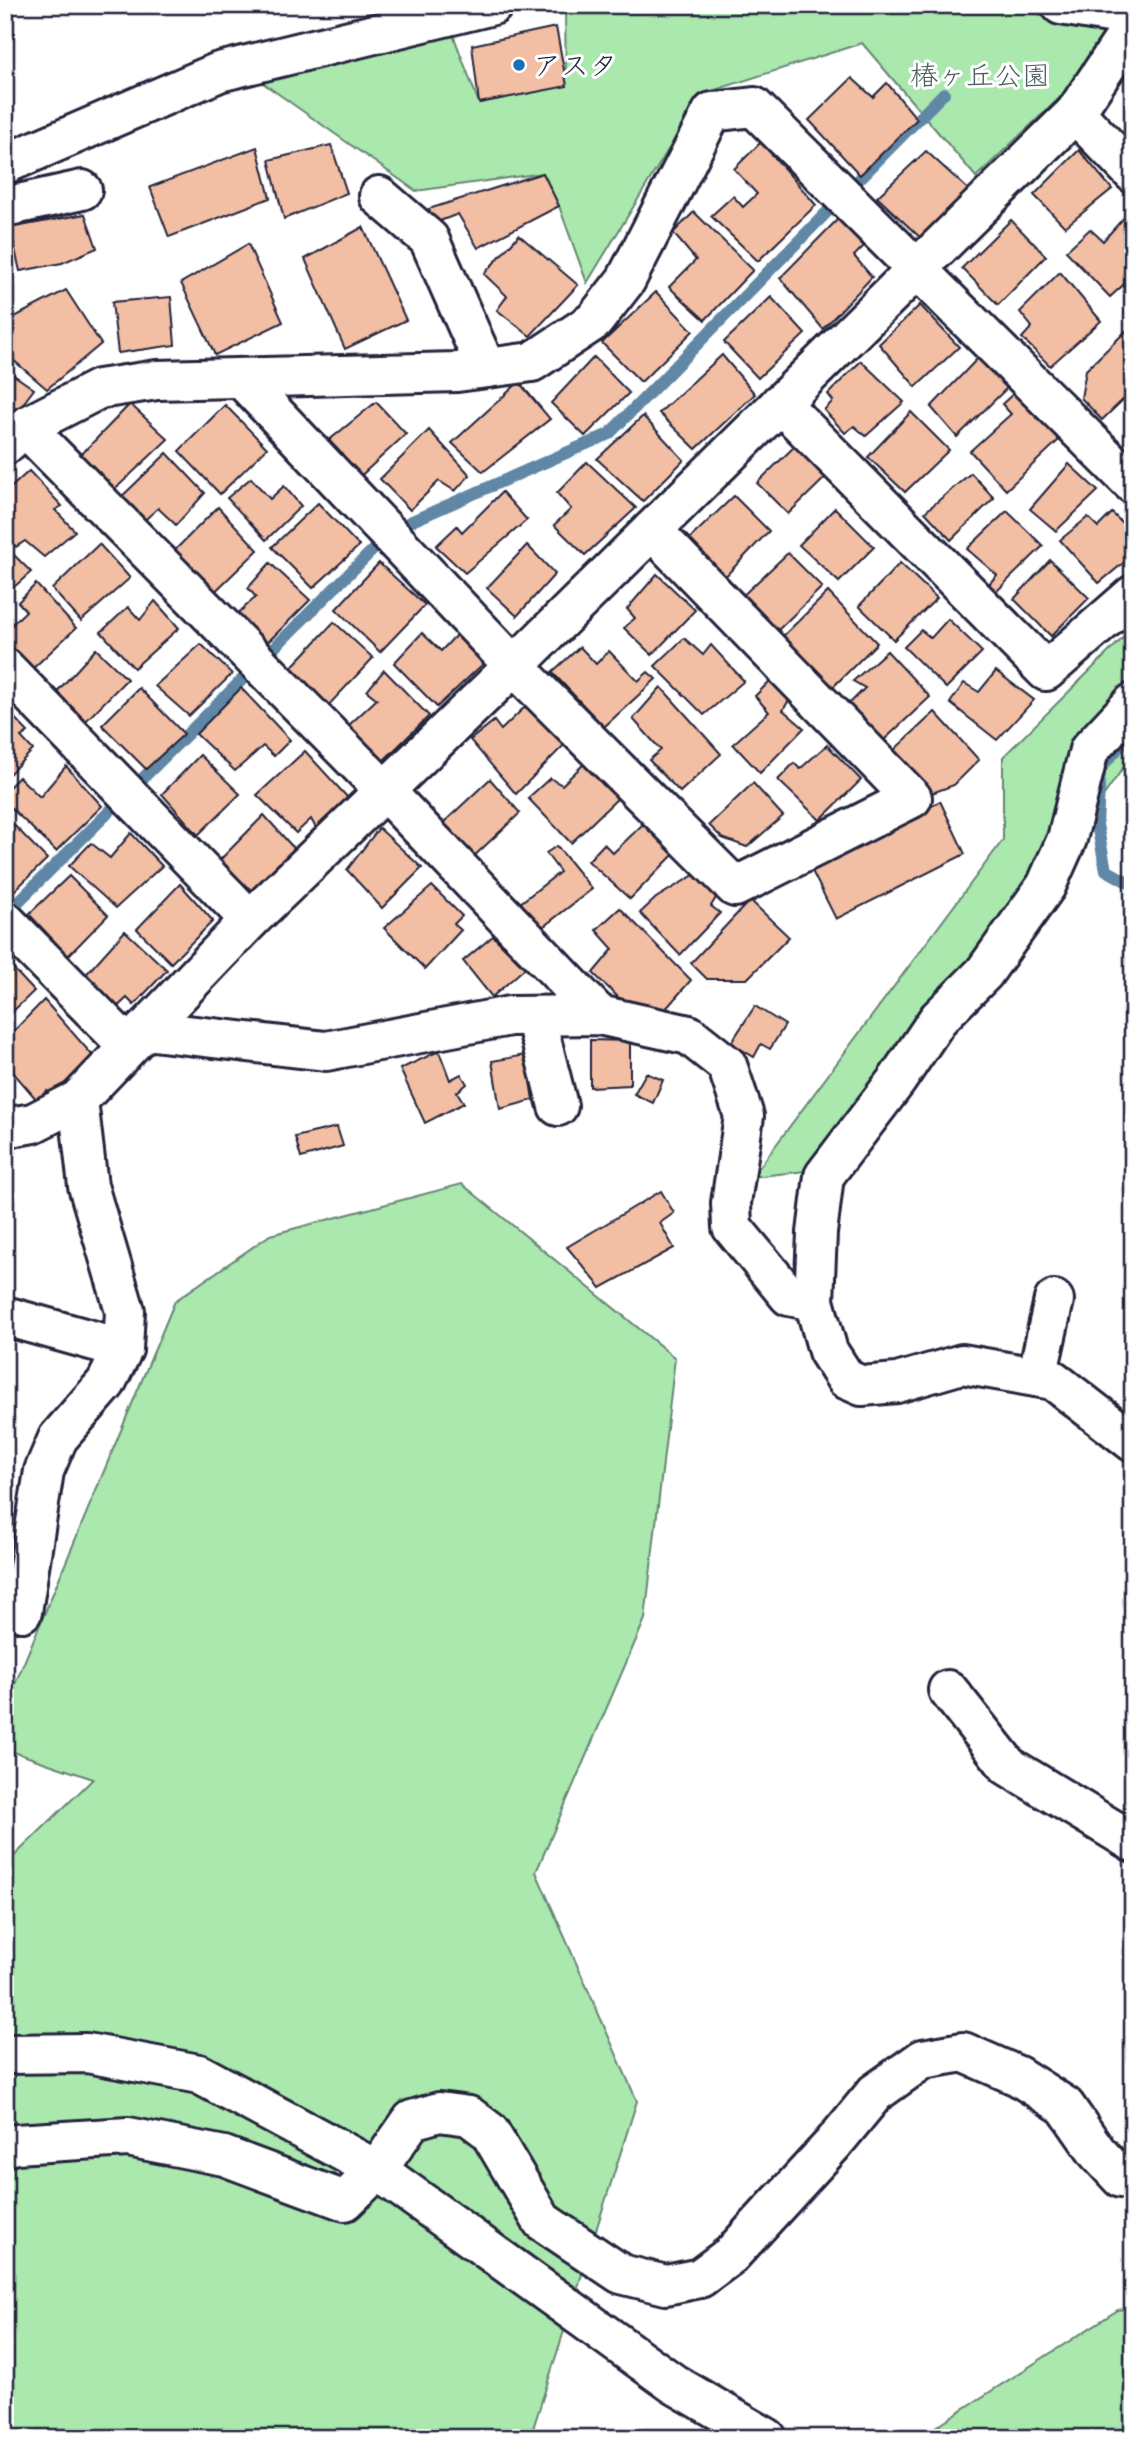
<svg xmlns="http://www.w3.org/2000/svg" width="1138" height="2443" font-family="Dekko,'Klee One',sans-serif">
<rect width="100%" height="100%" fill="#fff"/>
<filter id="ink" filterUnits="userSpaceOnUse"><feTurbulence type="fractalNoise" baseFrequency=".0143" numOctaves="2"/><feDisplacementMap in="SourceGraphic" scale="14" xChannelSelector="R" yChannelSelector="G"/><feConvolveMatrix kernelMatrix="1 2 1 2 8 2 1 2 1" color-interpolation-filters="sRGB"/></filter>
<g filter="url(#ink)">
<g fill="#aae8ae" stroke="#668574" stroke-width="2">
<path d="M593 5H979L1109 25 1070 88 976 177 862 43 702 94 587 283 559 206 543 173 416 191 260 81 452 32 479 103 566 86 565 9Z"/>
<path d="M1133 628V754L841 1167 752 1177 1003 840V757Z"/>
<path d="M462 1184 675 1358 645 1619 536 1872 637 2101 530 2438H5V1865L93 1779 5 1749V1708L175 1301 270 1235Z"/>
<path d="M1133 2307V2438H918L1118 2310Z"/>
</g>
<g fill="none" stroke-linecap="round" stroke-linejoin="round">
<g stroke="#6187a5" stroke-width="12">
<path d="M1133 731 1100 769 1097 825 1106 870 1133 885"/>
<path d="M5 915 394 529 609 434 944 93"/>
</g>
</g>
<g fill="#f3bfa4" stroke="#22223b" stroke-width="2">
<path d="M556 27 567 86 479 103 472 45Z"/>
<path d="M852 78 873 97 887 83 917 119 860 175 809 120Z"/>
<path d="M761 142 816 205 758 261 711 216 733 196 743 207 757 194 734 169Z"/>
<path d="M331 145 347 193 284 219 269 160Z"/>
<path d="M257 147 270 198 169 237 150 187Z"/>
<path d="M1079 150 1112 189 1065 227 1034 195Z"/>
<path d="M926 151 971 192 925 242 877 197Z"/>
<path d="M543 173 559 206 478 248 458 214 427 226 419 212Z"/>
<path d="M694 212 753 270 705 320 669 287 696 260 673 233Z"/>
<path d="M1128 213 1133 218V276L1110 297 1066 251 1090 229 1103 241Z"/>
<path d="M85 214 97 248 62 263 20 271 10 228Z"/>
<path d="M838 219 864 246 854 256 872 277 823 329 780 278Z"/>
<path d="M1011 220 1046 256 998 305 962 268Z"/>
<path d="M363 227 406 320 345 349 305 259Z"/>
<path d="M519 235 578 285 530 336 497 310 507 296 484 274Z"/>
<path d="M248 244 283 322 215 355 181 283Z"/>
<path d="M1060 272 1101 321 1050 366 1022 338 1032 327 1020 312Z"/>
<path d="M66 290 101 344 47 389 5 353V316L9 320Z"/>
<path d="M656 292 693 331 641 382 602 343Z"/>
<path d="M171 297 175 345 118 353 112 302Z"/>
<path d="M771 297 805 334 758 378 724 342Z"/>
<path d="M1133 301V319L1125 313Z"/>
<path d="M920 305 959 347 916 387 879 344Z"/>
<path d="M1126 331 1133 338V390L1102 420 1081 398 1086 370Z"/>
<path d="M722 355 755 394 696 449 659 413Z"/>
<path d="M594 357 629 393 585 436 551 403Z"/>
<path d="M979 357 1009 386 957 437 931 407Z"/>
<path d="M861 361 904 402 866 436 854 426 845 433 824 410 833 401 828 394Z"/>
<path d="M5 369 34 389 5 428Z"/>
<path d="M519 382 550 419 483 472 452 443Z"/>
<path d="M1015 392 1059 440 1006 490 970 451 1011 414 1002 404Z"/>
<path d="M376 402 406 434 353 483 322 446Z"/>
<path d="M130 404 168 439 110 494 74 462Z"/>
<path d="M225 405 267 448 220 494 179 451Z"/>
<path d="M911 412 949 450 905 492 868 457Z"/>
<path d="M643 416 684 460 643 501 597 459Z"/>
<path d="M429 430 470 475 455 491 439 481 410 510 380 479Z"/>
<path d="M797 444 827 476 788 514 757 483Z"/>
<path d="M167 453 205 493 176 525 158 508 138 526 114 504Z"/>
<path d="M587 462 636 508 585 555 554 525 571 509 557 493Z"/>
<path d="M1069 464 1098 491 1056 531 1030 509Z"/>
<path d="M29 471 62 506 55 510 75 531 44 557 25 541 16 547 5 535V493Z"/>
<path d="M971 473 994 498 951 540 925 512Z"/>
<path d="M251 478 270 499 284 486 301 506 266 540 227 498Z"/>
<path d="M502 492 527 520 465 573 436 546 457 526 462 532Z"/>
<path d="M734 496 769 531 718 584 684 544Z"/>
<path d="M318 503 359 546 313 588 272 547Z"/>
<path d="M218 507 258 550 204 602 163 562Z"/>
<path d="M835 508 874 547 839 582 799 545Z"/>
<path d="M1007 511 1043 546 996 592 988 585 997 575 967 549Z"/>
<path d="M1112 513 1133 534V555L1099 583 1060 540 1088 517 1098 527Z"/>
<path d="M99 544 130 578 81 621 52 589Z"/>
<path d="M527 545 555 574 517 616 487 588Z"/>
<path d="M5 546 31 572 5 595Z"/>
<path d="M788 553 822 587 772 636 738 600Z"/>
<path d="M1050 560 1089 598 1051 636 1014 599Z"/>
<path d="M270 563 310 600 266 644 235 616 256 597 248 588Z"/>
<path d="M379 563 425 605 380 652 336 609Z"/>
<path d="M900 563 937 598 894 640 859 606Z"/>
<path d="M657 574 695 610 652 655 624 628 635 618 627 609Z"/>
<path d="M36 584 76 628 28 673 5 647V631L26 611 18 602Z"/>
<path d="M828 592 877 643 828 692 776 643Z"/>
<path d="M155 601 179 628 134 668 101 632 128 607 140 620Z"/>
<path d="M948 619 982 652 946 688 904 647 921 630 931 638Z"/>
<path d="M334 622 373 658 326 708 285 674Z"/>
<path d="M422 633 441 651 457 634 484 663 437 707 394 663Z"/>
<path d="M684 638 703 655 711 645 744 681 704 715 655 666Z"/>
<path d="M201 644 232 674 189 716 155 686Z"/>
<path d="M580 647 596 664 609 651 638 681 648 672 656 679 604 727 552 672Z"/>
<path d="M96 649 127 679 83 724 52 697Z"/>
<path d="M887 651 930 697 884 740 849 704 865 688 853 681Z"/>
<path d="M384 670 429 716 383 761 348 726 377 699 367 691Z"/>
<path d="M996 671 1034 700 997 740 950 703 964 683 979 692Z"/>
<path d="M770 681 789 700 783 710 804 728 760 773 733 744 769 712 755 696Z"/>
<path d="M661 687 721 754 680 792 649 760 661 750 633 719Z"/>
<path d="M139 688 184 734 146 769 102 725Z"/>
<path d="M241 688 290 740 274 756 263 746 235 771 196 734Z"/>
<path d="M530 702 568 741 516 794 470 740 494 721 501 730Z"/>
<path d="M5 708 28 732 21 737 33 750 5 778Z"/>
<path d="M935 712 979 760 954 785 932 793 894 750Z"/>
<path d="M827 745 861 780 820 820 778 780 794 763 800 769Z"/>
<path d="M305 751 348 798 317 830 311 819 296 833 257 795Z"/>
<path d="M200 755 240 794 198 835 162 794Z"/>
<path d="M588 760 621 795 571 843 528 798 550 778 562 785Z"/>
<path d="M66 766 102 806 56 851 5 802V791L19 777 40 797Z"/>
<path d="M490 779 520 813 470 860 442 824Z"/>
<path d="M753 783 783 816 747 847 722 838 709 825Z"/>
<path d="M940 801 965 854 836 919 811 869Z"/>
<path d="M264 815 298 853 256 894 218 862Z"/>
<path d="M5 816 47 859 5 900Z"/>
<path d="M643 824 675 853 630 899 588 861 604 844 613 853Z"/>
<path d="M379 828 422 868 382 908 347 870Z"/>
<path d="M131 833 162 866 116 908 69 866 91 843 110 858Z"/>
<path d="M557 846 592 889 539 930 519 904 560 872 546 853Z"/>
<path d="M694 875 717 896 711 906 720 913 680 955 640 913 656 898Z"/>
<path d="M69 876 108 915 68 956 29 914Z"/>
<path d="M180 884 213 921 171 963 137 929Z"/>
<path d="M432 886 462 916 454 924 461 930 425 969 384 928Z"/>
<path d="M750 900 789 937 747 979H707L691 963Z"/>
<path d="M620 908 691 980 664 1011 619 998 593 973 613 949 596 930Z"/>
<path d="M125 931 167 970 134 1005 127 998 113 1011 81 980Z"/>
<path d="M493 936 525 968 492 997 463 961Z"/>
<path d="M5 960 34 991 5 1019Z"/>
<path d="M44 1000 93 1056 53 1098 47 1091 37 1100 5 1063V1040Z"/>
<path d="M755 1006 785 1025 770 1049 761 1044 754 1057 731 1043Z"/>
<path d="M590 1040 630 1041V1085L590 1087Z"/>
<path d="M439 1051 450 1080 461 1074 467 1084 457 1092 464 1103 425 1123 400 1069Z"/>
<path d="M526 1055 533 1100 500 1109 492 1061Z"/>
<path d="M646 1073 663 1080 653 1103 634 1094Z"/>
<path d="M337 1127 343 1146 301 1158 295 1137Z"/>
<path d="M661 1191 674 1213 660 1223 674 1248 601 1288 567 1247Z"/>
</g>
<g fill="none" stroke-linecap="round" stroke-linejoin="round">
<g stroke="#22223b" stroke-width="44">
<g id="minor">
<path d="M1061 5 1133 17"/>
<path d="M1075 113 1133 173"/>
<path d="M5 164 219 72 493 5"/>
<path d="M379 196 429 239 486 368"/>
<path d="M5 207 82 190"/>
<path d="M242 379 514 666 735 887 912 798 652 530"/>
<path d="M780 403 1046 671 1133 595"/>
<path d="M25 427 384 790 599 1015"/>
<path d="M5 445 25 427 99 389 157 380 457 372 532 362 594 321 626 280 712 112 754 107 1133 484"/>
<path d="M5 668 250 920"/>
<path d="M1133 703 1089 750 1067 839 1046 886 984 973 938 1019 897 1080 824 1176 817 1233 814 1301 828 1351 846 1379 862 1386 897 1383 962 1364 1053 1380 1133 1442"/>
<path d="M5 921 128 1046"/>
<path d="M535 1016 558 1106"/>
<path d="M144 1030 326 1051 510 1016 599 1015 689 1035 727 1065 744 1116 731 1203 732 1227 789 1296 814 1301"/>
<path d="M5 1128 33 1123 78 1100 250 920 514 666 1075 113 1133 26"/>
<path d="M5 1316 123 1349"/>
<path d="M1037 1377 1054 1300"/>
<path d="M22 1612 44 1471 58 1438 106 1383 123 1349 125 1311 88 1186 78 1100"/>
<path d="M948 1690 1008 1766 1133 1842"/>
<path d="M5 2054 87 2053 199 2074 377 2170 674 2384 767 2438"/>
<path d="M5 2147 16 2144 128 2137 224 2156 345 2201 377 2170 412 2120 439 2112 469 2116 489 2131 542 2221 621 2274 666 2285 700 2278 731 2255 833 2144 875 2093 923 2059 963 2052 1018 2076 1065 2106 1097 2152 1121 2178 1133 2180"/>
</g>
</g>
<use href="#minor" stroke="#fff" stroke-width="38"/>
</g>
</g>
<circle fill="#1f6fb2" stroke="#fff" stroke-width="2.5" cx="519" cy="65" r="7"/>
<g text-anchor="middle" stroke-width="6" stroke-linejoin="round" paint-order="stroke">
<g font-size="28" fill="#22223b" stroke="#fff" text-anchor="start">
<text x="533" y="75">アスタ</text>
</g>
<g font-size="28" fill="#4b5d5e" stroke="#fff">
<text x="980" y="85">椿ヶ丘公園</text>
</g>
</g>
<rect width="1138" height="2443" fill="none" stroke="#fff" stroke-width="28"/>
<rect x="14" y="14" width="1110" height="2415" fill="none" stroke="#22223b" stroke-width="2.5" filter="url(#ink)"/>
</svg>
